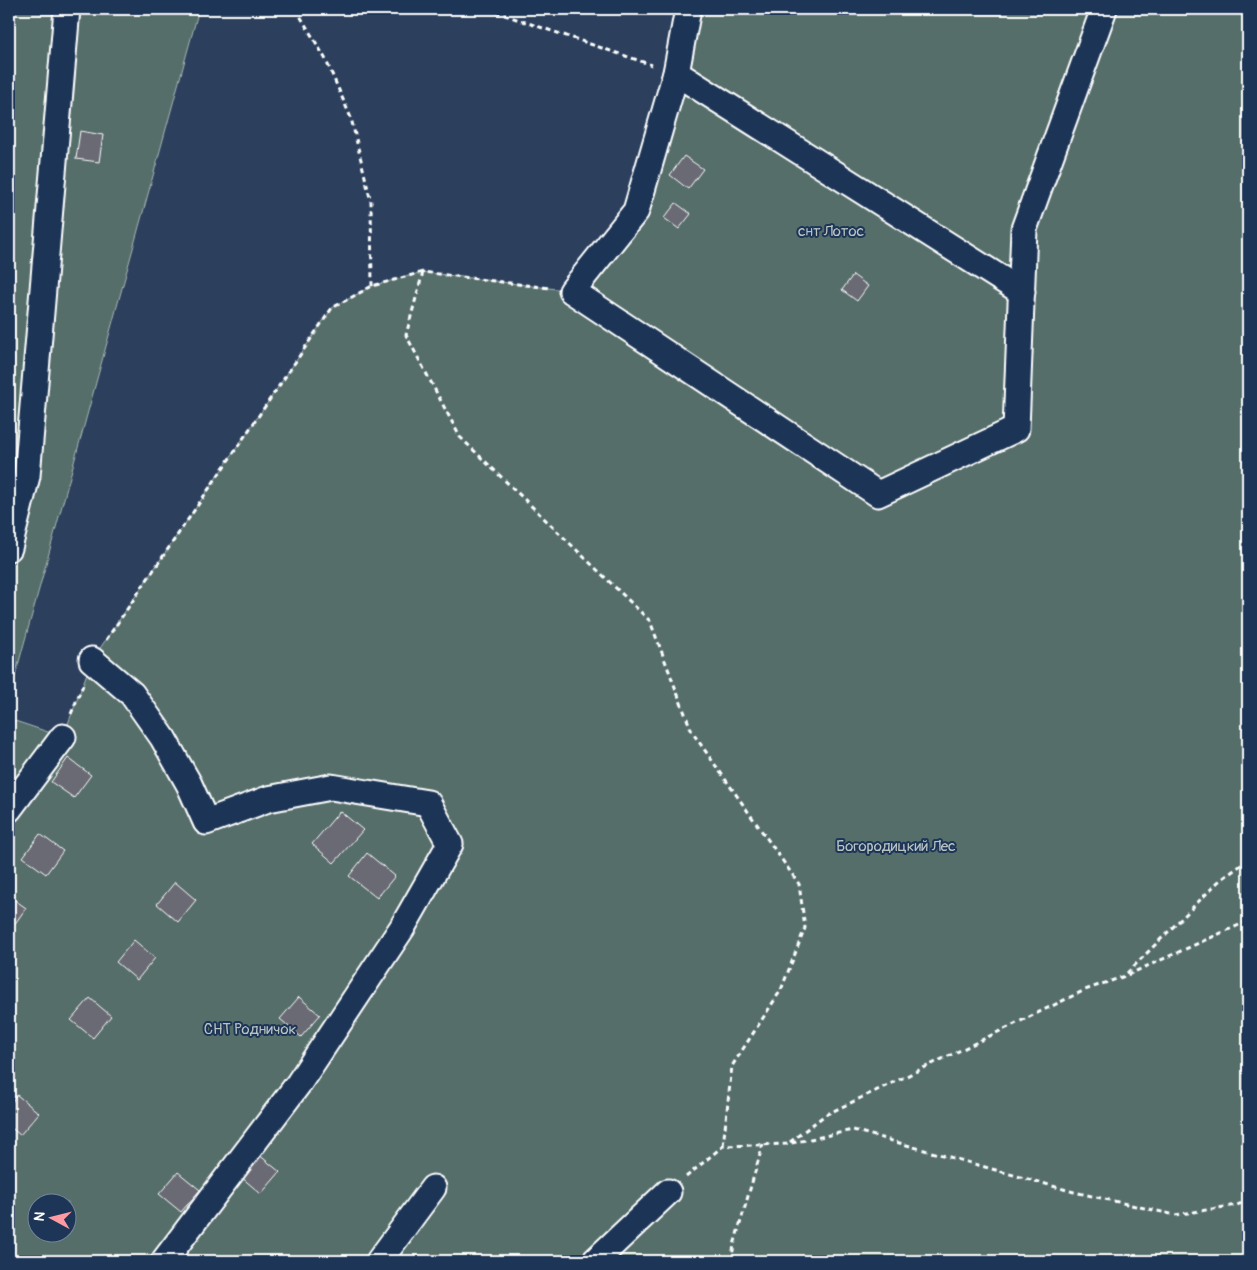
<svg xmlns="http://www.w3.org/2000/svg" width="1257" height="1270" font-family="Pangolin,sans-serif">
<rect width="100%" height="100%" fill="#2c405d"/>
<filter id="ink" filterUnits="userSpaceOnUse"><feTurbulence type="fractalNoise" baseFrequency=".02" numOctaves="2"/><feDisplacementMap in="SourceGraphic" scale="10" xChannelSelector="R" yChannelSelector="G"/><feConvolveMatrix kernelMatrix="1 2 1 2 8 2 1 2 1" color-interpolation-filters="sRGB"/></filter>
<g filter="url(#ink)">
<g fill="#546e6b" stroke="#aab6b5" fill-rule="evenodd">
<path d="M9 9H199L9 698Z"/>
<path d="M688 9H1248V1261H9V719L63 737 92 660 332 308 372 286 423 272 572 291 636 211ZM38 1202H68V1232H38Z"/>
</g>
<g fill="#6a6a74" stroke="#fff">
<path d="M80 131 103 135 99 162 76 159Z"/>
<path d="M684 156 703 169 688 189 670 175Z"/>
<path d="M676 203 691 214 679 229 664 218Z"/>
<path d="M853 275 868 286 857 301 842 290Z"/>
<path d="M68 758 91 775 74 798 51 782Z"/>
<path d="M340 811 363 830 334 863 312 844Z"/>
<path d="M40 834 63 851 46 874 23 857Z"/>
<path d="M367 853 395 876 377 898 349 876Z"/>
<path d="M175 882 196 900 178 922 157 904Z"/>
<path d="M9 896 26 908 9 932Z"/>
<path d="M134 940 155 958 137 980 116 962Z"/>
<path d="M299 997 320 1015 301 1037 280 1019Z"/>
<path d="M90 998 111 1016 93 1038 71 1020Z"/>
<path d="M17 1095 39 1113 20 1135 9 1126V1106Z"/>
<path d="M258 1154 280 1172 261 1194 240 1176Z"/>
<path d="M178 1172 200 1190 181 1212 159 1194Z"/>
</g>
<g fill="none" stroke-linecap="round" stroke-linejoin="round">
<g stroke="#fff" stroke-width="29">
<g id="minor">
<path d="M688 9 676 73 636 211 572 291 878 494 1016 429 1024 229 1104 9"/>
<path d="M676 73 1022 292"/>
<path d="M9 548 27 476 67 9"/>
<path d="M92 660 132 694 163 738 189 784 206 822 268 799 331 787 428 803 450 844 402 928 299 1083 164 1261"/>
<path d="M9 809 63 737"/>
<path d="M379 1261 433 1188"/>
<path d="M595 1261 668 1192"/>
</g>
</g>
<g stroke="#fff" stroke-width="3" stroke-dasharray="5 4" stroke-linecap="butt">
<path d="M296 9 325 58 351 118 371 202 372 286"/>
<path d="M487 9 652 65"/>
<path d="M423 272 406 335 460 437 650 621 692 732 799 884 805 928 781 990 732 1066 723 1146"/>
<path d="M106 640 332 308 372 286 423 272 549 288"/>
<path d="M71 714 83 685"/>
<path d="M1127 973 1218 882 1248 860"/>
<path d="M790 1142 825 1115 936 1062 1085 990 1125 976 1248 921"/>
<path d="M686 1177 723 1146 787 1144 853 1130 1074 1192 1175 1215 1237 1205 1248 1201"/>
<path d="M731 1261 734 1245 763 1144"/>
</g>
<use href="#minor" stroke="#1d3557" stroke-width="25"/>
</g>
</g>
<g text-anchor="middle" stroke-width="4" stroke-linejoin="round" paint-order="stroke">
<g font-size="15" fill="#bbc5c4" stroke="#1d3557">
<text x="831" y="236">снт Лотос</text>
<text x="896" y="851">Богородицкий Лес</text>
<text x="250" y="1034">СНТ Родничок</text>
</g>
</g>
<rect width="1257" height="1270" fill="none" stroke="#1d3557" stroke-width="30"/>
<rect x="15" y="15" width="1227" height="1240" fill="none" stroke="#fff" stroke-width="2" filter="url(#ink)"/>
<g transform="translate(52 1218) rotate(277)"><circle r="24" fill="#1d3557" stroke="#77869a"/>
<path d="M0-4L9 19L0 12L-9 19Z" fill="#ff9aa2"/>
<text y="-8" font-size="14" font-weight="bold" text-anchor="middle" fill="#ffffff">N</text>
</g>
</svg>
